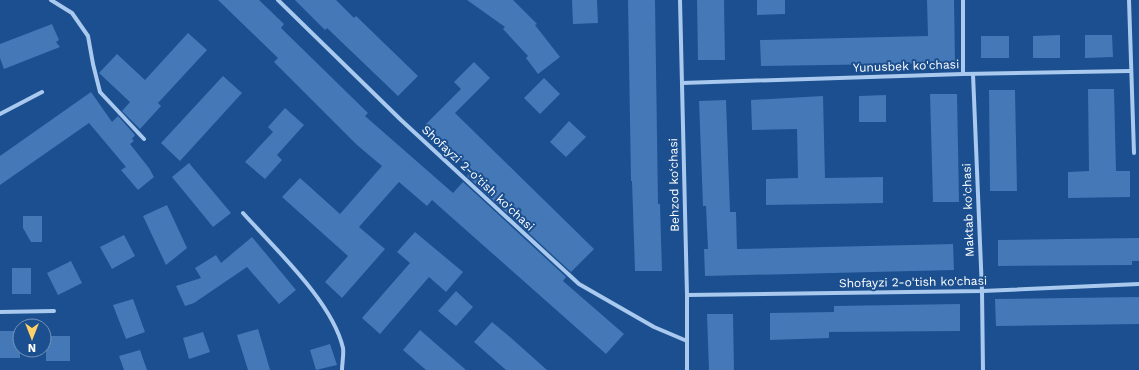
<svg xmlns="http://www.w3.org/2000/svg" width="1139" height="370" font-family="'Work Sans',sans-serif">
<rect width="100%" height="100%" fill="#1b4f8f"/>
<g fill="#4478b7">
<path d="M218 0H259L284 24 281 28 368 113 365 116 453 193 463 182 566 277 563 281 624 334 606 354 432 200 427 206 399 182 359 227 385 249 342 298 325 282 348 256 282 197 300 178 340 214 382 166 357 145 274 62 278 58Z"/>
<path d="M295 0H336L354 18 356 16 418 76 398 96 327 28 325 30Z"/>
<path d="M467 0H513L537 24 535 25 560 57 538 74 526 58 528 56 503 29 505 27Z"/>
<path d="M572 0H597L598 23 573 24Z"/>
<path d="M628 0H655L658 204H660L662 271H635L632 181H631Z"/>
<path d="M697 0H724L725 60H698Z"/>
<path d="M757 0H785V14L757 15Z"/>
<path d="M927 0H954L955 63 761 66 760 40 928 36Z"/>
<path d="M52 24 59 40 56 42 60 47 4 69 0 58V44Z"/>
<path d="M188 33 207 50 158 103 161 106 140 129 122 111 130 102 99 73 117 54 145 80Z"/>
<path d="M1060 35V58H1033V36Z"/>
<path d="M1085 35H1112L1113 57 1085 58Z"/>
<rect x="981" y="36" width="28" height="22"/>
<path d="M474 62 490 78 455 113 594 249 571 272 467 176 473 171 425 125 461 89 454 82Z"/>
<path d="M223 76 242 93 180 161 161 143Z"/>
<path d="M544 78 560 94 540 114 524 98Z"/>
<path d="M1088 89H1114L1116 171H1130V197L1068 198V172L1089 171Z"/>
<path d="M989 90H1015L1017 191H990Z"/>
<path d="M91 92 112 122 118 116 135 135 132 139 134 141 130 144 149 168 154 177 138 190 121 170 126 167 89 123 0 185V156Z"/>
<path d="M930 94H957L959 202H933Z"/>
<path d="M886 95V122H859V96Z"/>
<path d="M823 96 825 178 883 177V203L766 205V179L798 178 797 129 752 130 751 100Z"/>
<path d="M726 100 730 212H736L737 249 953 244 954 270 705 276 704 249H708L706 206H703L699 101Z"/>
<path d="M285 108 304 125 277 155 282 160 265 179 245 162 273 132 268 127Z"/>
<path d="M569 121 586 137 566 157 550 142Z"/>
<path d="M189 163 231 213 213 227 172 177Z"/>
<path d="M167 205 187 248 166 265 143 216Z"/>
<path d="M23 216H42V242H31L23 228Z"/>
<path d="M415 232 463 272 446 292 429 277 380 334 362 318 410 263 397 252Z"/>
<path d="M124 235 135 256 112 269 100 247Z"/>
<path d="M252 237 296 290 279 304 247 267 194 303 185 306 176 286 201 278 195 268 216 255 221 263Z"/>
<path d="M1139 238V261H1132V265L998 266V240Z"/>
<path d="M71 261 82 283 58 295 47 273Z"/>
<rect x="12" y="268" width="19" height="26"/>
<path d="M456 291 473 307 456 326 438 311Z"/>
<path d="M1139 297V324L996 326 995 299Z"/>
<path d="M133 299 145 332 126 339 113 305Z"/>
<path d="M960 304V331L829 332V338L770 340V313L834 312V306Z"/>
<path d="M707 314H733L734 370H709Z"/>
<path d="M492 322 510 337 547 370H506L474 342Z"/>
<path d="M258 329 264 349 270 370H248L237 335Z"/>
<path d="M420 330 466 370H426L403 350Z"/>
<rect x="0" y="331" width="20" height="27"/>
<path d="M203 332 210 352 189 359 183 338Z"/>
<rect x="46" y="336" width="24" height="25"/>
<path d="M330 344 337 365 316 370 310 350Z"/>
<path d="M140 350 147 370H124L119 356Z"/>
</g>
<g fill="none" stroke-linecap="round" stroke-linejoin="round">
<g stroke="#a9c9ee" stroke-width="4">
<path d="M51 0 72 13 88 36 93 64 100 92 144 139"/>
<path d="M278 0 401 120 579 284 654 327 687 341"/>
<path d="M680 0 687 295V370"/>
<path d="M1129 0 1134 153"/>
<path d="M963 74V0"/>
<path d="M973 74 982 291 983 370"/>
<path d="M682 83 963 74 1130 71"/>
<path d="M0 114 42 92"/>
<path d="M243 213C275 249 332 301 343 348 344 355 342 363 342 370"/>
<path d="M687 295 982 291 1139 284"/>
<path d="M0 312 54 311"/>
</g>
</g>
<g text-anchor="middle" stroke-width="4" stroke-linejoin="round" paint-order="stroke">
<g font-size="12" fill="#fff" stroke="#1b4f8f">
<text transform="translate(906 66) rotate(-2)" y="4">Yunusbek ko'chasi</text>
<text transform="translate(478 178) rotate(43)" y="4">Shofayzi 2-o'tish ko'chasi</text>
<text transform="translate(674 185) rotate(-91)" y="4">Behzod ko‘chasi</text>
<text transform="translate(968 210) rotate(-92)" y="4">Maktab ko'chasi</text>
<text transform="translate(913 282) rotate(-1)" y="4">Shofayzi 2-o'tish ko'chasi</text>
</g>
</g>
<g transform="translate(32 338) rotate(180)"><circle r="19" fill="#1b4f8f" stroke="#7695bc"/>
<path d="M0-3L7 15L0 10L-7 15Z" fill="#ffd166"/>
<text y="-6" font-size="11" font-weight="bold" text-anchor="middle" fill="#ffffff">N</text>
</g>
</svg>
